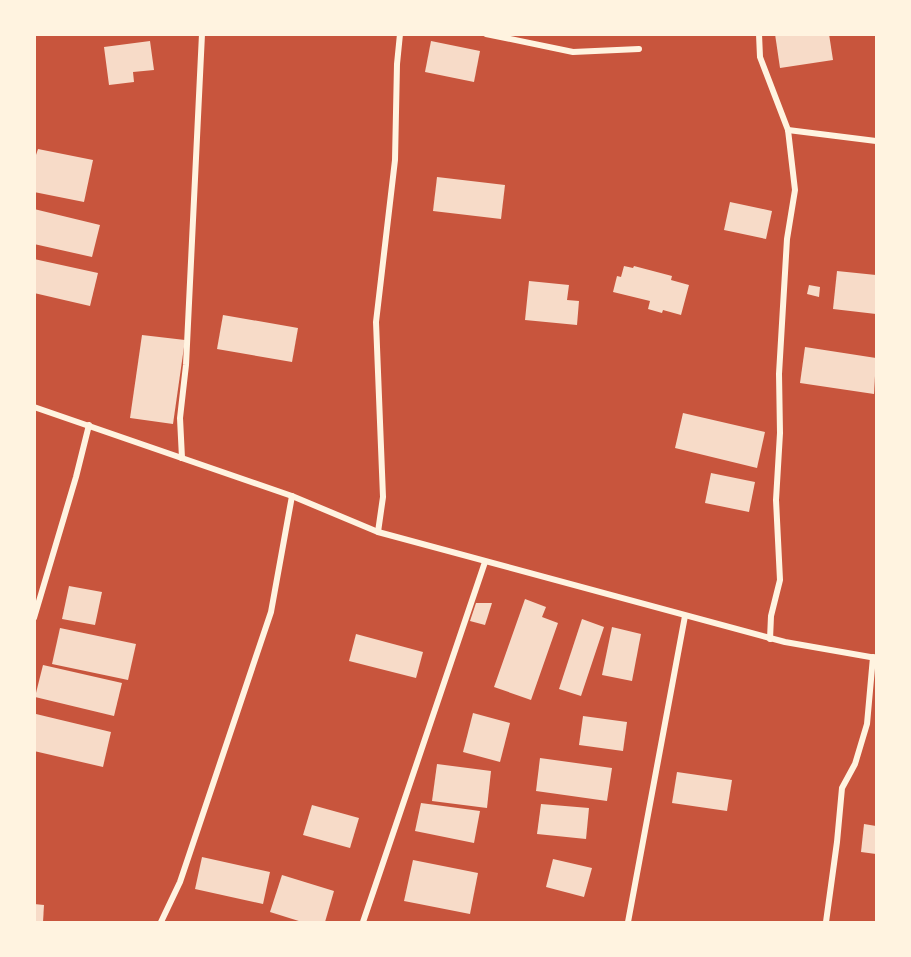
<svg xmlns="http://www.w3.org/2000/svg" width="911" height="957" font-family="'Noto Sans',sans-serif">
<rect width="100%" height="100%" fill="#c8553d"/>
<g fill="#f7dbc8">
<path d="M775 34H829L833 60 780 68Z"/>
<path d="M150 41 154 70 133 72 134 82 109 85 104 47Z"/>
<path d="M431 41 480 51 474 82 425 72Z"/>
<path d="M38 149 93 160 84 202 34 192V161Z"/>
<path d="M437 177 505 185 501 219 433 211Z"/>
<path d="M730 202 772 211 766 239 724 230Z"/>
<path d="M34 209 100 225 92 257 34 244Z"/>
<path d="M34 259 98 273 90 306 34 293Z"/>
<path d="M624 266 633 268 634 266 672 276 671 280 689 285 681 315 663 310 662 313 648 309 650 301 613 292 617 276 621 277Z"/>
<path d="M837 271 876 275V314L833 309Z"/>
<path d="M529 281 569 285 567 300 579 301 577 325 525 320Z"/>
<path d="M809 285 820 287 819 297 807 294Z"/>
<path d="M223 315 298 328 292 362 217 349Z"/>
<path d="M142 335 185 340 173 424 130 418Z"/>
<path d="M805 347 876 358 874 394 800 383Z"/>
<path d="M683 413 765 432 757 468 675 448Z"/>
<path d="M711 473 755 482 749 512 705 503Z"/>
<path d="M69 586 102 592 95 625 62 619Z"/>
<path d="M525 599 546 607 542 617 558 623 531 700 494 687Z"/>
<path d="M476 603H492L485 625 470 621Z"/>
<path d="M582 619 604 627 581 696 559 689Z"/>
<path d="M612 627 641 634 632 681 602 675Z"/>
<path d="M60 628 136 644 128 680 52 664Z"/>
<path d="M356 634 423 652 416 678 349 661Z"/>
<path d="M43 665 122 683 114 716 35 697Z"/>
<path d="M473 713 510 723 500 762 463 752Z"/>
<path d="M36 714 111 732 103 767 34 751Z"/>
<path d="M583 716 627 722 623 751 579 745Z"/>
<path d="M540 758 612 768 607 801 536 791Z"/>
<path d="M437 764 491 771 487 808 432 801Z"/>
<path d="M677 772 732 780 727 811 672 803Z"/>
<path d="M421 803 480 811 474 843 415 831Z"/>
<path d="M541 804 589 808 586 839 537 834Z"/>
<path d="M312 805 359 818 350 848 303 835Z"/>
<path d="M864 824 876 826V854L861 852Z"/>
<path d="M202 857 270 872 263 904 195 889Z"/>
<path d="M553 859 592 868 584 897 546 887Z"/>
<path d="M413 860 478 873 470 914 404 901Z"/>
<path d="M282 875 334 891 325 922H302L270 912Z"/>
<path d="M34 904 44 905 43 922H34Z"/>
</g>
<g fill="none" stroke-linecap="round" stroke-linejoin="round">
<g stroke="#fff3e0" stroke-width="6">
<path d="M486 34 573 52 639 49"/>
<path d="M759 34 760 57 788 130 795 190 787 239 779 374 780 433 776 500 780 580 771 616 770 639"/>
<path d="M788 130 876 141"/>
<path d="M34 407 292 496 378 532 785 642 876 658"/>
<path d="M182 458 180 418 186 365 202 34"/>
<path d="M378 532 383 497 376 322 395 160 397 64 400 34"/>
<path d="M34 618 76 477 89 425"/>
<path d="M161 922 180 882 271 612 292 496"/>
<path d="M363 922 485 562"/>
<path d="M628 922 685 616"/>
<path d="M826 922 837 842 842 788 855 764 867 724 873 657"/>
</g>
</g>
<rect width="911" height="957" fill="none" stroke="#fff3e0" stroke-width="72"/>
</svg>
